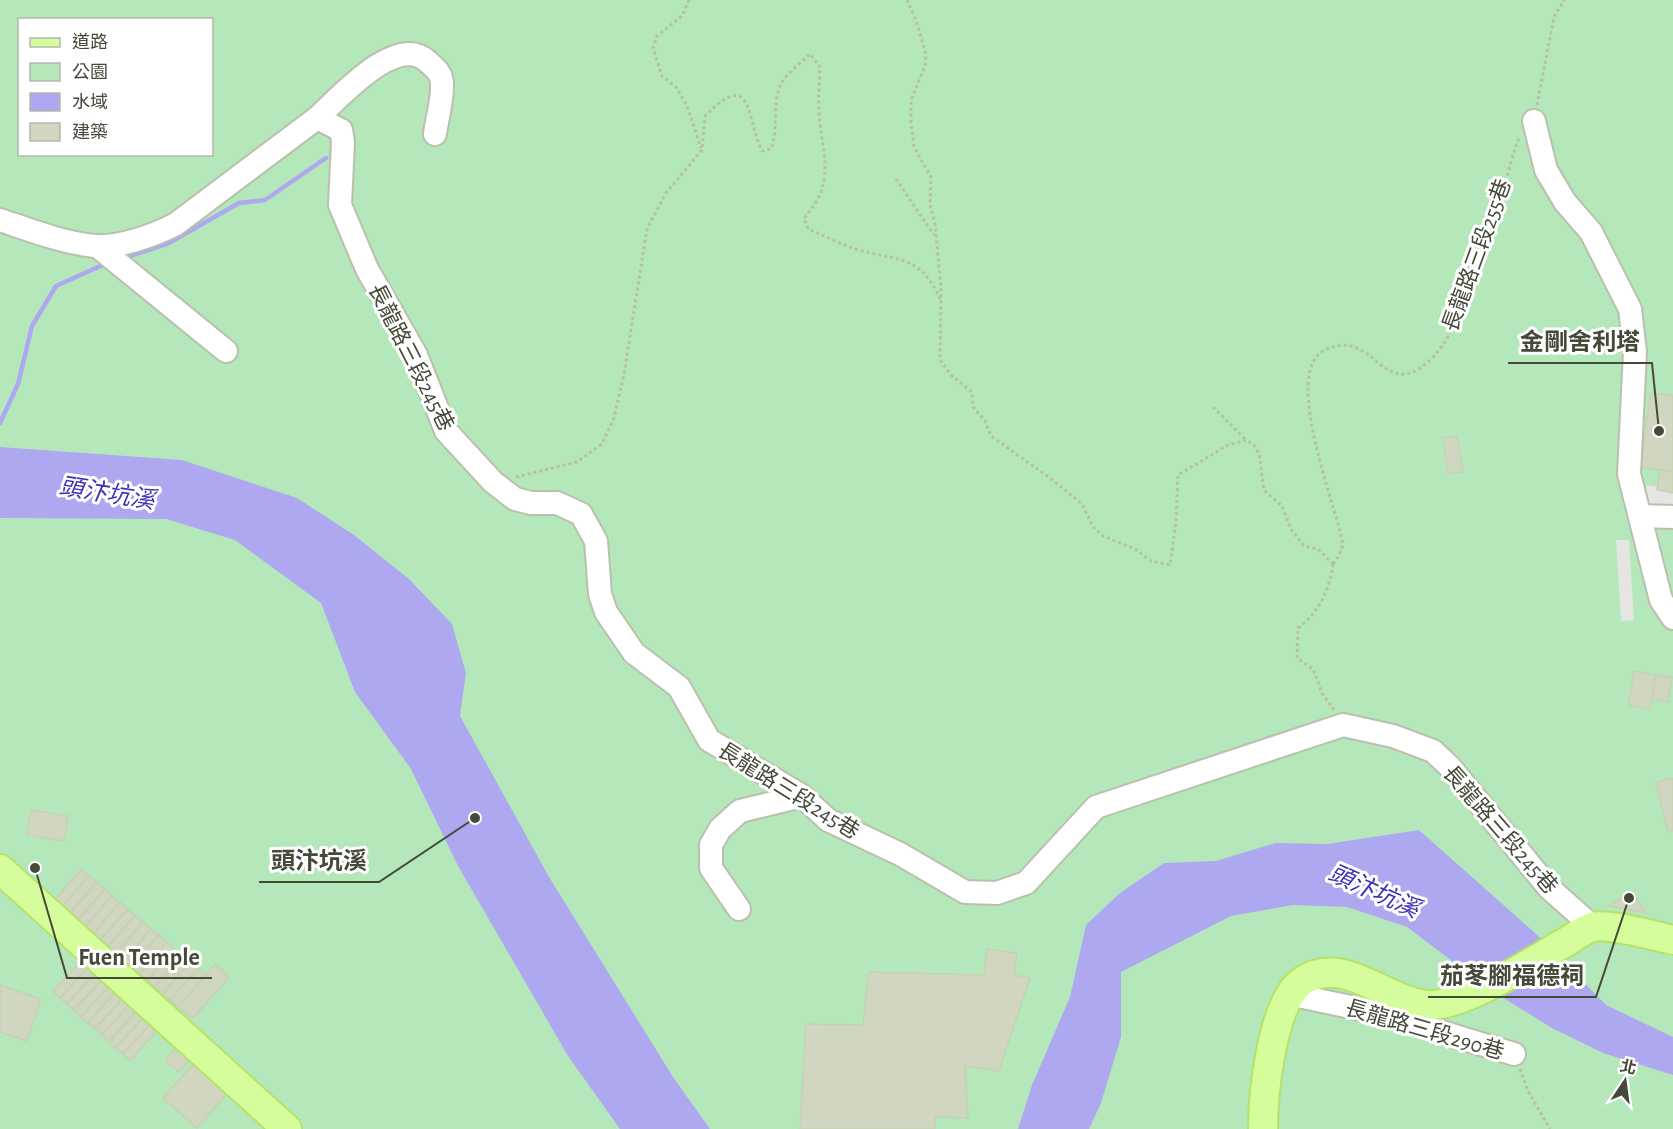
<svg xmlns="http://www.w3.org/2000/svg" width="1673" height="1129" font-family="'Alegreya Sans','Noto Sans TC',sans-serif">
<rect width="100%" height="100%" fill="#f1f5ea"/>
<path fill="#b4e8bb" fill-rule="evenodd" d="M0 0H1673V1129H0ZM20 20H212V154H20Z"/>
<g fill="#e5e6e1">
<path d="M1647 485 1673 489V526L1642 522Z"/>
<path d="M1616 540H1629L1634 620 1621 621Z"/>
</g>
<g fill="#aea8f0">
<path d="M0 447 182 460 297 498 354 535 409 579 452 624 466 673 460 716 549 877 673 1077 710 1129H620L568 1056 458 866 411 769 355 692 321 603 235 540 166 519 0 518Z"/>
<path d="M1419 830 1534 932 1606 1005 1673 1037V1075L1603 1053 1552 1028 1489 989 1407 927 1347 907 1293 905 1231 916 1121 972V1037L1101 1103 1089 1129H1018L1032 1085 1070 997 1086 925 1120 893 1164 863 1216 861 1275 843 1327 844Z"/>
</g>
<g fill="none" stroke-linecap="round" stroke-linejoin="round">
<g stroke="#aea8f0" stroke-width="4.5">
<path d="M124 258 169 243 239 203 265 200 326 158"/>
<path d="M0 423 18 384 32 326 56 286 107 263"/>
</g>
</g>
<g fill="#d0d6bf" stroke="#c8d1b3" stroke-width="1.5">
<path d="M1576 334 1587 337 1583 353 1572 351Z"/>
<path d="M1651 393 1673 395V472L1640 467Z"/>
<path d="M1457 436 1463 472 1448 474 1443 438Z"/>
<path d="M1660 470 1673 472V493L1657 490Z"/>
<path d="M1634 671 1656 675 1650 709 1628 705Z"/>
<path d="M1656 675 1672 677 1668 702 1652 699Z"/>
<path d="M1673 778V831L1668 832 1656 782Z"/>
<path d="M31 810 68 816 64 841 27 835Z"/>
<path d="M81 869 89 876 62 907 54 901Z"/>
<path d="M89 876 97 882 69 914 62 907Z"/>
<path d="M97 882 105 889 77 921 69 914Z"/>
<path d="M105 889 112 896 85 927 77 921Z"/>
<path d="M1632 891 1646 913 1609 906Z"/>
<path d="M112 896 120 902 93 934 85 927Z"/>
<path d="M120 902 128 909 100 940 93 934Z"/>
<path d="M128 909 135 915 108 947 100 940Z"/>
<path d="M135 915 143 922 116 954 108 947Z"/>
<path d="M143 922 151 929 124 961 116 954Z"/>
<path d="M151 929 159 935 131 967 124 961Z"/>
<path d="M159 935 167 942 139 974 131 967Z"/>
<path d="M167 942 174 949 147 981 139 974Z"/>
<path d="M174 949 182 955 155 987 147 981Z"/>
<path d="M987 949 1017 953 1014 975 1030 978 999 1071 965 1066 968 1118 935 1117V1129H800L806 1024 863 1025 869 972 984 975Z"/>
<path d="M182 955 190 962 163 994 155 987Z"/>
<path d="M83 959 90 965 60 998 53 991Z"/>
<path d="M190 962 198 969 170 1000 163 994Z"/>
<path d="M215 964 229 977 193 1019 178 1007Z"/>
<path d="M90 965 97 971 67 1004 60 998Z"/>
<path d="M198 969 206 975 178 1007 170 1000Z"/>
<path d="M97 971 104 978 74 1010 67 1004Z"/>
<path d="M104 978 111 984 81 1017 74 1010Z"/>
<path d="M111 984 117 990 88 1023 81 1017Z"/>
<path d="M0 985 41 999 27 1041 0 1032Z"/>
<path d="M117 990 124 997 95 1029 88 1023Z"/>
<path d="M124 997 131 1003 102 1035 95 1029Z"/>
<path d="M131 1003 138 1009 109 1042 102 1035Z"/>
<path d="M138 1009 145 1016 115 1048 109 1042Z"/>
<path d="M145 1016 152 1022 123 1054 115 1048Z"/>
<path d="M152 1022 159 1028 130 1061 123 1054Z"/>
<path d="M178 1045 192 1057 179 1072 165 1061Z"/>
<path d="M196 1061 230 1090 197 1128 163 1098Z"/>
</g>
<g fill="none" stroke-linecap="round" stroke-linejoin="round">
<g stroke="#bac0ad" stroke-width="26">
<g id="minor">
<path d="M317 118C339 98 396 33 427 61 435 68 441 72 442 83 443 99 437 118 435 134"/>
<path d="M1534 121 1546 170 1565 202 1591 232 1630 309 1635 352 1629 474 1661 600 1673 618"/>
<path d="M0 220C30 230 63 243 95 246 119 248 155 235 176 224L317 118 341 130 343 142 340 205 367 269 416 355 446 431 493 482 515 499 531 503H557L581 514 596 541 600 594 606 612 634 653 679 687 709 740 802 796 828 820 900 854 965 892 997 893 1026 883 1096 807 1343 725 1393 736 1433 751 1450 767 1549 888 1593 927"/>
<path d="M97 246 226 351"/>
<path d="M1640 516 1673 517"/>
<path d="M739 909 711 868V845L720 829 740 811 802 796"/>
<path d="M1289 994 1379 1013 1514 1054"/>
</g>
</g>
<g stroke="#b5e36a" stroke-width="32">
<g id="major">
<path d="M0 869 287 1129"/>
<path d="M1263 1129C1263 1095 1272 1003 1301 982 1343 952 1386 1003 1429 1005 1464 1007 1532 961 1564 943 1573 938 1583 930 1592 927 1609 923 1655 936 1673 940"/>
</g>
</g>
<g stroke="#b6c29e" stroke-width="3" stroke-dasharray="3 3" stroke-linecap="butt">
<path d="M689 0 682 16 657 36 653 48 662 76 676 87 687 106 701 148"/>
<path d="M907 0 917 23 926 55 925 66 911 100V122L914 147 931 177 930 205 935 224 941 288 940 360 951 375 972 392 973 407 985 421 991 436 1050 478 1082 504 1093 527 1103 536 1135 549 1151 561 1170 565 1176 522 1178 475 1228 445 1246 440 1254 445 1259 454 1264 490 1282 506 1291 529 1304 546 1318 549 1333 564"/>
<path d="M1537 105 1554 17 1564 0"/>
<path d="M896 179 934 235"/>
<path d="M1213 407 1246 440"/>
<path d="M516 477 577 462 602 444 614 418 624 374 647 229 666 193 702 150 705 116C753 67 746 117 762 151L771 149C779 129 772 106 780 86 785 74 801 63 810 54L820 67C820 81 818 95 819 109 820 151 839 180 804 218L808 229C825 236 842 245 859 250 901 262 919 254 941 300"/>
<path d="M1333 564 1339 556 1343 544C1336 505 1281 371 1325 350 1376 326 1381 404 1429 361 1450 343 1460 310 1469 285 1479 256 1492 228 1501 199 1507 179 1511 158 1519 138"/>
<path d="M1333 564C1330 588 1319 613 1298 628L1297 658 1313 669 1322 693 1334 710"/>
<path d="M1520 1069 1528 1091 1550 1129"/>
</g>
<use href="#minor" stroke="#fff" stroke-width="22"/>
<use href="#major" stroke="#d6fd9b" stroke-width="28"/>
</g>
<g text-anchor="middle" stroke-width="6" stroke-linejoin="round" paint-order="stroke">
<g font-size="22" fill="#444938" stroke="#fff">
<text transform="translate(1476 255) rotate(-70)" y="8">長龍路三段255巷</text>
<text transform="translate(412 357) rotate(63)" y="8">長龍路三段245巷</text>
<text transform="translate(789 790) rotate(32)" y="8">長龍路三段245巷</text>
<text transform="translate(1501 829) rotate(49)" y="8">長龍路三段245巷</text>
<text transform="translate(1425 1029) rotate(16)" y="8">長龍路三段290巷</text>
</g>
<g font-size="24" font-style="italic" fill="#3f31b4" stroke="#fff">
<text transform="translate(107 493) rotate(9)" y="8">頭汴坑溪</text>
<text transform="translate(1374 891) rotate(24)" y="8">頭汴坑溪</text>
</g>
</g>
<path fill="none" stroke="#444938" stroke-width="2" d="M1659 431L1652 363H1508M475 818L379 882H259M35 868L67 978H212M1629 898L1596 997H1428"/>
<g fill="#444938" stroke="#fff" stroke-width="2">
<circle cx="1659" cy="431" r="6"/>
<circle cx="475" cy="818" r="6"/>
<circle cx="35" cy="868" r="6"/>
<circle cx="1629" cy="898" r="6"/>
</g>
<g font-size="24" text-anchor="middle" font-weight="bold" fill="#444938" stroke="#fff" stroke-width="6" stroke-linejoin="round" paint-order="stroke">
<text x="1580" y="350">金剛舍利塔</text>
<text x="319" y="869">頭汴坑溪</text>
<text x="139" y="965">Fuen Temple</text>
<text x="1512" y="984">茄苳腳福德祠</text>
</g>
<rect x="18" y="18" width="195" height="138" fill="#ffffff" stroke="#b4b6af" stroke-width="1.5"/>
<rect x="30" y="38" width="30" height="9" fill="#d6fd9b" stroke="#b4b6af" stroke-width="1.5"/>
<text x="72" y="48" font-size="18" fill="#444938">道路</text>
<rect x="30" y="63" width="30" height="18" fill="#b4e8bb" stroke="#b4b6af" stroke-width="1.5"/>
<text x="72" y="78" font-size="18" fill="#444938">公園</text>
<rect x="30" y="93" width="30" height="18" fill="#aea8f0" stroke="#b4b6af" stroke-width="1.5"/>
<text x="72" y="108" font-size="18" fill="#444938">水域</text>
<rect x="30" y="123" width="30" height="18" fill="#d0d6bf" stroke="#b4b6af" stroke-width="1.5"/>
<text x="72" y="138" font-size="18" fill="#444938">建築</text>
<g transform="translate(1625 1081) rotate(13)" stroke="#ffffff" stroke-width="4.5" paint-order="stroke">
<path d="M0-4.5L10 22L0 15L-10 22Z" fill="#444938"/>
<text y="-9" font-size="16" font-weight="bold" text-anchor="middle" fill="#444938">北</text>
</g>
</svg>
